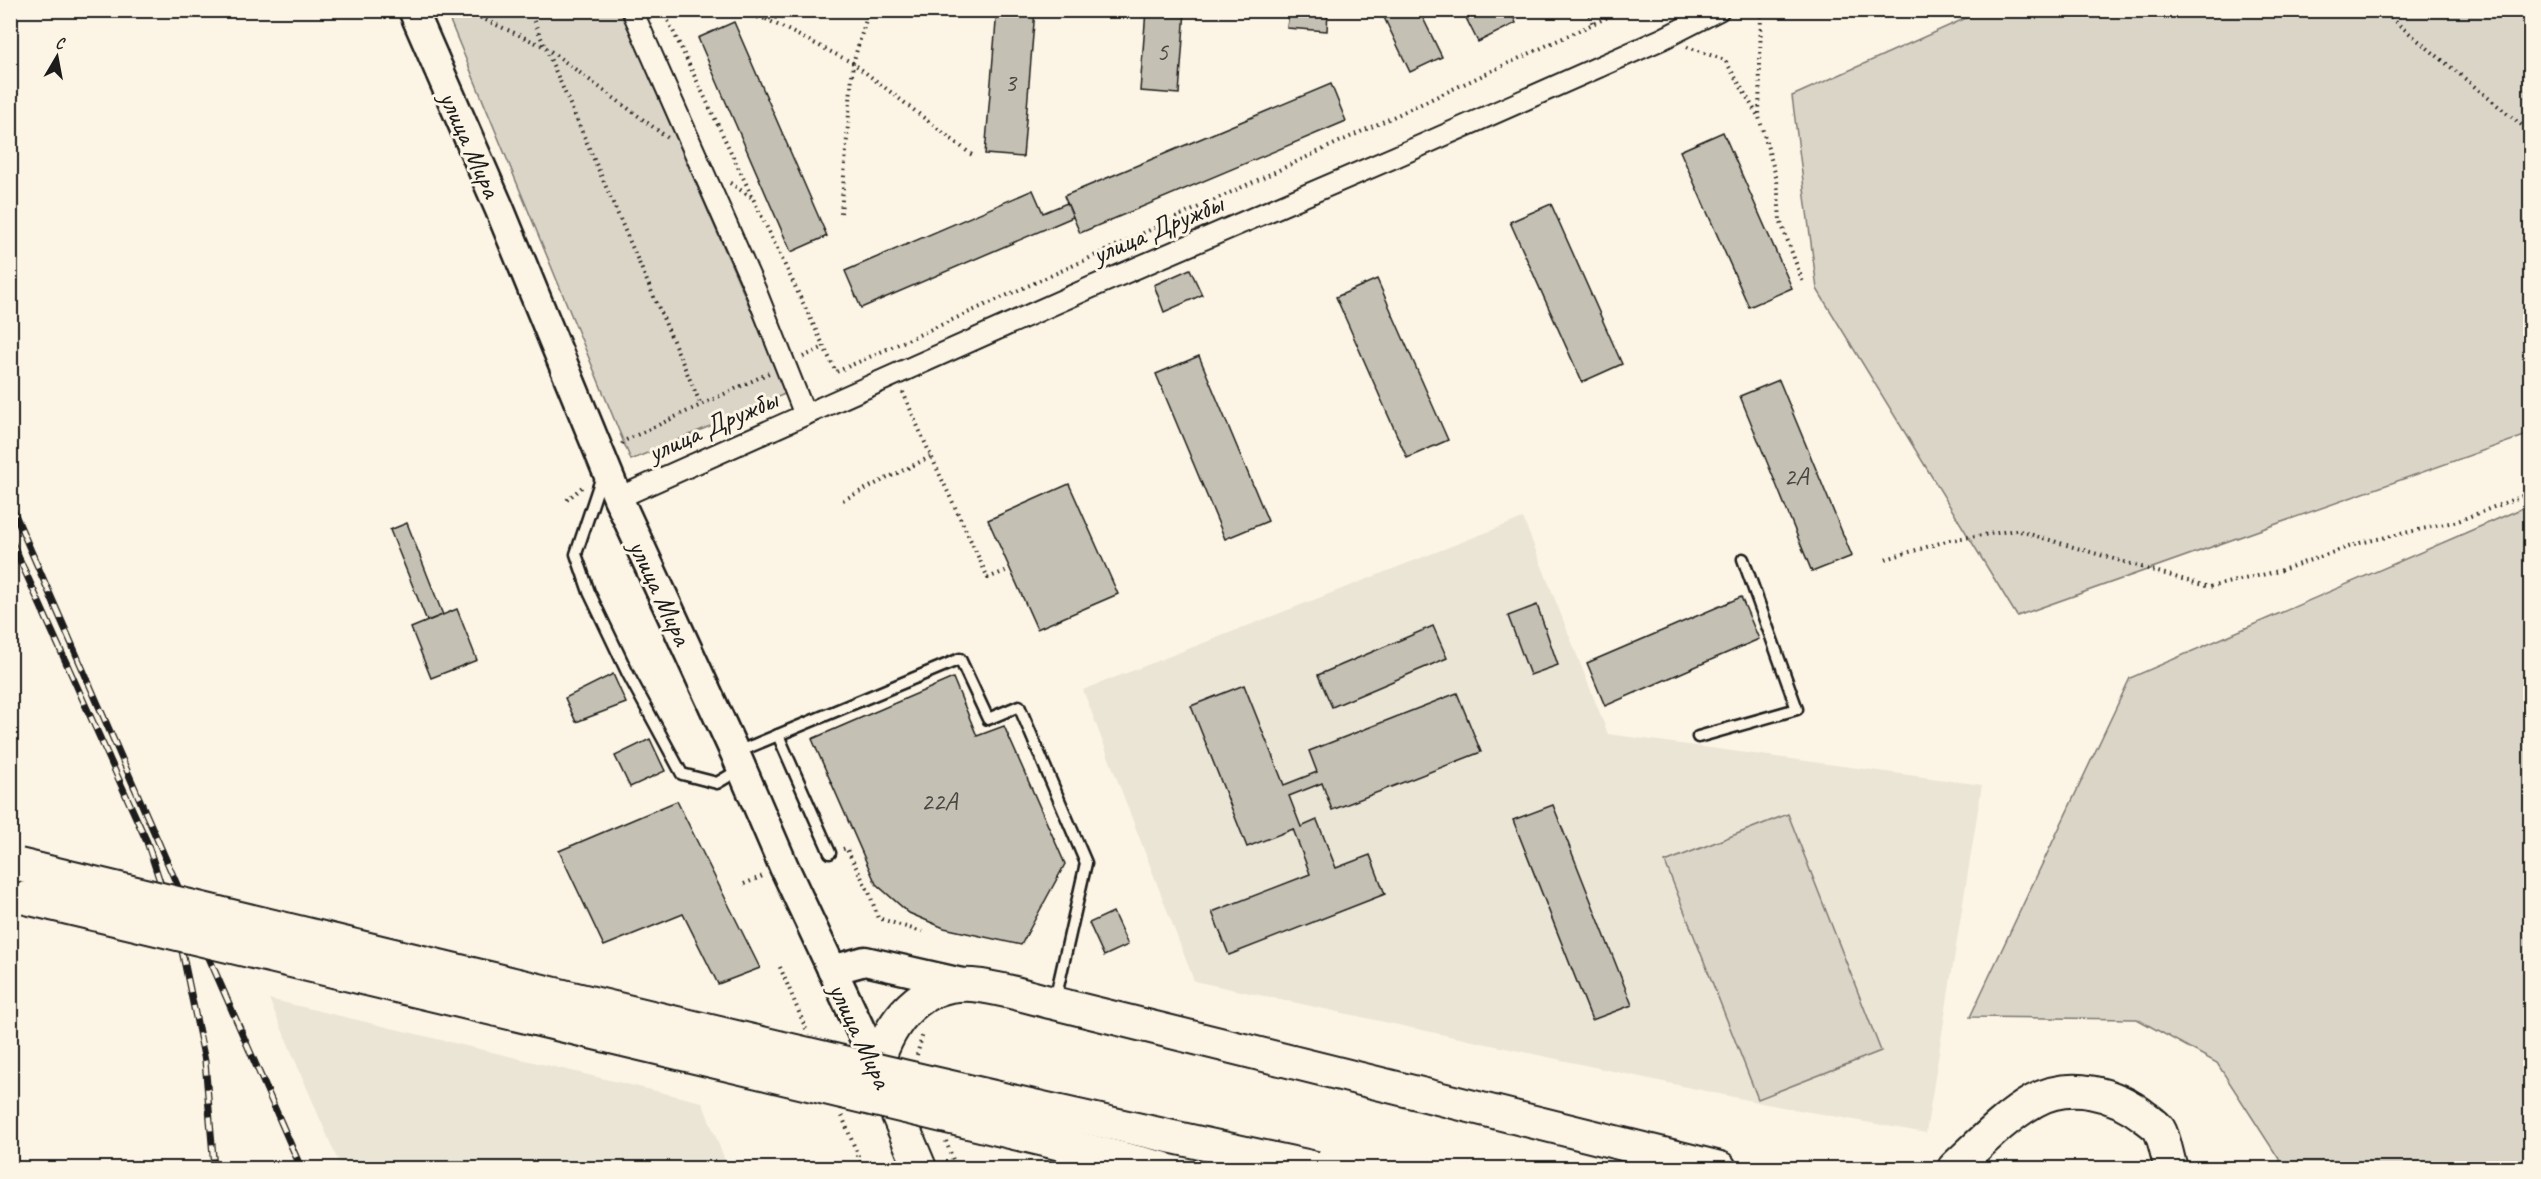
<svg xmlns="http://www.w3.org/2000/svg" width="2541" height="1179" font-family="Caveat,sans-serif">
<rect width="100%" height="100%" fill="#fcf5e5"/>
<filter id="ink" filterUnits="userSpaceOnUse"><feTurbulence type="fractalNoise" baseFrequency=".0167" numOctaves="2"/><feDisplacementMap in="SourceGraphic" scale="12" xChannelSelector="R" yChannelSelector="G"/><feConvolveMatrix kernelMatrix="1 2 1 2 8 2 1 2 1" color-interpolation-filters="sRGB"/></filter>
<g filter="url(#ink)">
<g fill="#ebe5d6">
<path d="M1523 518 1608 734 1982 785 1926 1133 1766 1104 1194 981 1083 690Z"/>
<path d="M269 999 702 1102 728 1168H341Z"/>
</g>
<g fill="#dbd5c8" stroke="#7c7872" stroke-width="1.5">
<path d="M1984 10 2530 11V434L2017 616 1817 289 1792 96Z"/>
<path d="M446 11H621L787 393 631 460Z"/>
<path d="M2530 505V1168H2280L2279 1159 2217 1063 2137 1019 1970 1017 2130 678Z"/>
<path d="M1788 814 1881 1051 1758 1099 1665 862Z"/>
</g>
<g fill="#c4c0b3" stroke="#1c1c1c" stroke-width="1.5">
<path d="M997 10H1035L1023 157 985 154Z"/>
<path d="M1146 10H1185L1179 94 1140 91Z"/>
<path d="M1289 10H1328L1327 31 1287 28Z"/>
<path d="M1419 10 1442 57 1410 72 1381 11Z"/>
<path d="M1462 10H1510L1516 23 1478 42Z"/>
<path d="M734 22 827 236 791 252 698 38Z"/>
<path d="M1331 84 1346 121 1080 233 1064 196Z"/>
<path d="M1723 132 1792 288 1749 307 1680 151Z"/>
<path d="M1033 190 1043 213 1067 203 1073 217 861 308 845 271Z"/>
<path d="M1551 204 1622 364 1582 382 1510 222Z"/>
<path d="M1190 269 1202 295 1164 312 1154 285Z"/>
<path d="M1377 279 1448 440 1407 458 1336 297Z"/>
<path d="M1199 356 1268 521 1225 539 1156 374Z"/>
<path d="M1779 380 1852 556 1812 572 1740 396Z"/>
<path d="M1069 484 1118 594 1037 629 988 520Z"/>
<path d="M407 523 443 615 427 621 390 530Z"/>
<path d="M1741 597 1759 639 1605 706 1587 663Z"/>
<path d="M1537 605 1558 665 1530 675 1508 616Z"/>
<path d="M457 609 477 660 431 678 411 628Z"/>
<path d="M1433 626 1447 658 1332 707 1318 675Z"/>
<path d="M613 674 626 703 576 722 565 698Z"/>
<path d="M953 678 977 736 1004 726 1065 864 1021 945 944 928 909 913 876 884 812 739Z"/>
<path d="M1244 685 1284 785 1317 772 1309 751 1457 693 1481 752 1332 810 1322 783 1289 796 1301 827 1317 820 1336 868 1370 855 1385 894 1229 955 1212 912 1310 874 1293 829 1247 847 1191 706Z"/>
<path d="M650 739 665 771 630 787 615 756Z"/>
<path d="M677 801 760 968 718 984 683 914 604 946 559 851Z"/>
<path d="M1553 805 1632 1005 1592 1020 1513 820Z"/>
<path d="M1113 912 1128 945 1104 956 1089 923Z"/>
</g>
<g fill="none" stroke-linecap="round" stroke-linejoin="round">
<g stroke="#1c1c1c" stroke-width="15">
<g id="service">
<path d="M602 476 576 554 589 592 628 674 682 774 717 783 739 770"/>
<path d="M778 735 830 853"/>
<path d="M1698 737 1797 709 1743 559"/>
<path d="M735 753 960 659 988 719 1019 706 1086 863 1055 1000"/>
</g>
</g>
<g stroke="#1c1c1c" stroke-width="24">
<g id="minor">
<path d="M632 10 755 289 805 415"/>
<path d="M618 498 1092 287 1395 157 1662 39 1719 10"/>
</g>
</g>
<g stroke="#1c1c1c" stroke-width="33">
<g id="secondary">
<path d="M413 10 500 210 618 498 735 753 784 867 877 1065"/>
<path d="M832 970 865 961 966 984"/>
</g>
</g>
<g stroke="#1c1c1c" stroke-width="36">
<g id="primary">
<path d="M920 1168 877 1065C890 1021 921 981 972 985 999 987 1028 997 1054 1003L1720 1168"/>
<path d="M1954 1168C1979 1145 2004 1118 2034 1101 2070 1081 2115 1093 2145 1117 2149 1120 2156 1125 2159 1129 2165 1139 2167 1157 2171 1168"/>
</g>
</g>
<g stroke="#1c1c1c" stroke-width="4" stroke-dasharray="1.5 4.5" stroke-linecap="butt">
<path d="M464 10 545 47 668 138"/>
<path d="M529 10 701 405"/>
<path d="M663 10 836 372 1081 262 1623 10"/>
<path d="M722 10 766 19 827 10"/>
<path d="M1587 10 1593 24"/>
<path d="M1761 10 1759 117 1777 180 1780 220 1804 285"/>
<path d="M2381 10 2530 132"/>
<path d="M766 19 853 63 972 155"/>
<path d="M1687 47 1725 60 1758 116"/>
<path d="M730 183 751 197"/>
<path d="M841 213 853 63 869 10"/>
<path d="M803 357 824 347"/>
<path d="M903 392C929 455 960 516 988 578L1010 569"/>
<path d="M622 444 624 441 769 373"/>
<path d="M567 500 582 487"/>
<path d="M843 500 930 457"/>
<path d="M1886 559 1950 540 2016 530 2209 587 2279 571 2360 543 2458 521 2530 493"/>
<path d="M843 849 846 848 869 892 878 918 922 932"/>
<path d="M744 884 763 876"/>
<path d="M780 967 806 1029"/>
<path d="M917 1055 923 1033"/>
<path d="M842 1116 863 1168"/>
<path d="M946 1141 956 1168"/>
</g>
<use href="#service" stroke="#fcf5e5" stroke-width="10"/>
<use href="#minor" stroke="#fcf5e5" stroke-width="20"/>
<use href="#secondary" stroke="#fcf5e5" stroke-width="28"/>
<use href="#primary" stroke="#fcf5e5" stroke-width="32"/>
<g stroke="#1c1c1c" stroke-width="7">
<g id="rail">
<path d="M10 503 301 1168"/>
<path d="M10 538 147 842 181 946 205 1061 214 1168"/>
</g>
</g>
<use href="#rail" stroke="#fcf5e5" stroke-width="4.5" stroke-dasharray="14" stroke-linecap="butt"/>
<g stroke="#1c1c1c" stroke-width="36" stroke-linecap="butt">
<g id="primary-bridge">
<path d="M19 865C451 968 882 1076 1316 1168"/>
<path d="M26 898 1162 1168"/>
</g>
</g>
<use href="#primary-bridge" stroke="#fcf5e5" stroke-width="32"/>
</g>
</g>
<g text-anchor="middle" stroke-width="6" stroke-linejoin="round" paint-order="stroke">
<g font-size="26" fill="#464542">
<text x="1162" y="60">5</text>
<text x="1010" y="91">3</text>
<text x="1796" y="485">2А</text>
<text x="939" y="810">22А</text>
</g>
<g font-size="28" fill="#1c1c1c" stroke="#fcf5e5">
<text transform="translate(471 144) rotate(66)" y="10">улица Мира</text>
<text transform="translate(1157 228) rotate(-23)" y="10">улица Дружбы</text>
<text transform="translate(712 425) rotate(-24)" y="10">улица Дружбы</text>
<text transform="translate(661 592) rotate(65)" y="10">улица Мира</text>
<text transform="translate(861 1035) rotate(65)" y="10">улица Мира</text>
</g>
</g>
<rect width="2541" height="1179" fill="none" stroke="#fcf5e5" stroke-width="36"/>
<rect x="18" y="18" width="2505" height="1143" fill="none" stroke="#1c1c1c" stroke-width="2" filter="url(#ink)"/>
<g transform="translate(57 57) rotate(10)" stroke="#fcf5e5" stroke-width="4.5" paint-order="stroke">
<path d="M0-4.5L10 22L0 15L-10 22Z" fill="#1c1c1c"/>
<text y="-9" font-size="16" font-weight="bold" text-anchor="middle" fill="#1c1c1c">С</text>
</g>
</svg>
